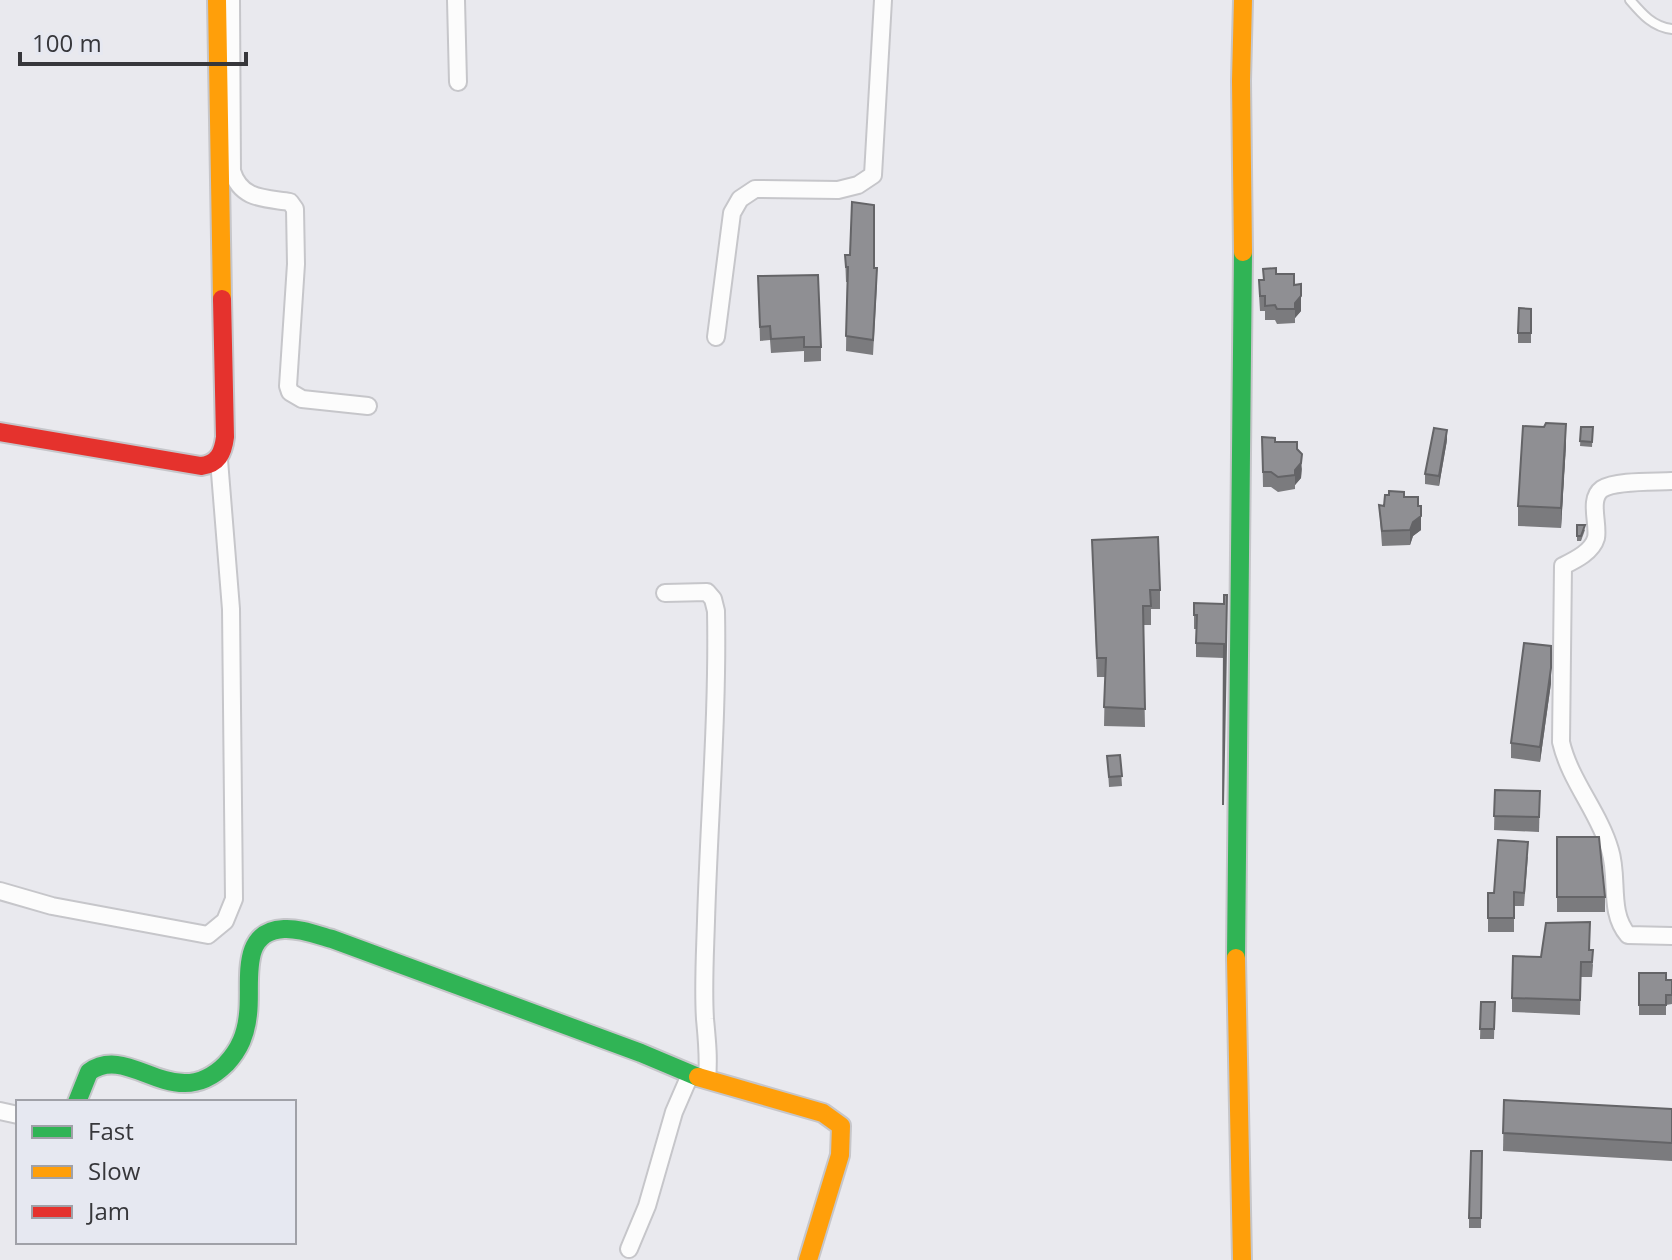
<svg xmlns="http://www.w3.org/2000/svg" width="1672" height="1260" font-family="'Open Sans',sans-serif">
<rect width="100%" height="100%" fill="#e9e9ee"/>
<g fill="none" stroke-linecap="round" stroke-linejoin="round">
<g stroke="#c6c6ca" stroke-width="12">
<path id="lane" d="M1630 0C1642 14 1653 27 1672 29"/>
</g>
<g stroke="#c6c6ca" stroke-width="20">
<g id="street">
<path d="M231 0 232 171C241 200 265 198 290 202L295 209 296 264 288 386 290 392 302 399 368 406"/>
<path d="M456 0 458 82"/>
<path d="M716 337 732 213 740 199 755 189 838 190 858 185 873 175 883 0"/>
<path d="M1672 481C1655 482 1616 480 1602 489 1588 499 1599 524 1596 538 1592 552 1575 560 1563 566L1561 742C1570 781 1599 812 1610 850 1619 878 1608 912 1628 935L1672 936"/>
<path d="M665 593 707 592 713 599 716 611C718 715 709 818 706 921 705 954 703 987 705 1019 707 1040 709 1058 707 1079"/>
<path d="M0 891 52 906 208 935 225 921 234 899 231 609 219 460"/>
<path d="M0 1111 18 1115"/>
<path d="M629 1249 647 1206 674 1112 690 1075"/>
</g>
</g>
<g stroke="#c6c6ca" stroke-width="22">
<g id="fast">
<path d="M1236 958 1243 252"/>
<path d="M77 1102 89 1072C130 1042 174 1116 226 1064 240 1049 246 1034 248 1014 252 984 238 931 284 929 300 928 317 935 332 939L641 1053 698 1077"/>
</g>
</g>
<g stroke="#c6c6ca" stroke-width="22">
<g id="slow">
<path d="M217 0 222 299"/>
<path d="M1243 0 1241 81 1243 252"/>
<path d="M1236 958 1242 1260"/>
<path d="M698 1077 823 1113 841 1126 840 1155 808 1260"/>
</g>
</g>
<g stroke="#c6c6ca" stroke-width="22">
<path id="jam" d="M0 432 201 466C218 464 223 453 225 437L222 299"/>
</g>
<use href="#lane" stroke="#fcfcfc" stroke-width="8"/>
<use href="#street" stroke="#fcfcfc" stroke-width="16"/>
<use href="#fast" stroke="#30b455" stroke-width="18"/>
<use href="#slow" stroke="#ff9f0a" stroke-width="18"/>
<use href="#jam" stroke="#e5322d" stroke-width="18"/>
</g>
<g fill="#7b7b7e">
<path d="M845 255 874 268 877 283 873 355 846 351 847 282H846Z"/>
<path d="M1263 269 1276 274 1294 285 1301 311 1295 318V323L1277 324 1275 320H1265V311H1260L1259 295V280H1263Z"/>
<path d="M758 276 821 347V361L804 362V351L771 353 770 340 760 341Z"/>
<path d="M1531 309V343H1518V333Z"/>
<path d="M1544 427 1566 444 1561 528 1518 526V506Z"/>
<path d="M1581 427H1593L1592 447 1580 446Z"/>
<path d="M1262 437 1297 449 1302 469 1301 478 1295 485V489L1278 492 1271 487H1263Z"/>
<path d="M1447 440 1439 486 1425 484V474Z"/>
<path d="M1404 497 1418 506 1421 530 1413 536 1410 545 1382 546 1379 505 1384 506Z"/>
<path d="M1577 525 1585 530 1581 541H1577Z"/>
<path d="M1092 540 1160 590V609H1151V625H1143L1145 727 1104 726 1105 677H1097Z"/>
<path d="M1194 603 1224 604 1223 818 1224 658 1196 657V629H1194Z"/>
<path d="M1551 646V683L1540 762 1511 758V743Z"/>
<path d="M1120 755 1122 786 1109 787 1107 756Z"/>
<path d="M1495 790 1540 791 1539 832 1494 830Z"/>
<path d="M1557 837 1605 897V912H1557Z"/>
<path d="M1528 856 1524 906H1514V932H1488V893H1494Z"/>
<path d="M1590 950 1593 965 1592 977H1581L1580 1015 1512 1012V998L1541 957Z"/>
<path d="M1639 973 1666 980H1672V1004L1666 1005V1015H1639Z"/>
<path d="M1481 1002H1495L1494 1039H1480Z"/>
<path d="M1504 1100 1672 1109V1161L1503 1151Z"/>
<path d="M1482 1151 1481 1228H1469V1218Z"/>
</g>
<g fill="#646467">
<path d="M1301 296V311L1295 318V303Z"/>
<path d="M1566 424V444L1561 528V508Z"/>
<path d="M1447 430V440L1439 486V476Z"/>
<path d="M1302 454 1301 478 1295 485V470Z"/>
<path d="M1421 506V530L1413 536 1410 545V530L1413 522Z"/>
<path d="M1551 668V683L1540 762V747Z"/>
</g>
<g fill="#8f8f93" stroke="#646467" stroke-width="2">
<path d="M852 202 874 205V268H877L873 340 846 336 848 267H846L845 255H850Z"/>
<path d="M1276 268V274H1294V285L1301 284V296L1295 303V309H1277L1275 305 1265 306V296H1260L1259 280H1264L1263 269Z"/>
<path d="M818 275 821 347H804V337L771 339 770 326 760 327 758 276Z"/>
<path d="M1519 308 1531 309V333H1518Z"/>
<path d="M1546 423 1566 424 1561 508 1518 506 1523 426 1544 427Z"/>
<path d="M1581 427H1593L1592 442 1580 441Z"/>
<path d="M1434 428 1447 430 1439 476 1425 474Z"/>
<path d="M1262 437 1275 438V442H1297V449L1302 454 1301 463 1295 470V475L1278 477 1271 472H1263Z"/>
<path d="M1389 491 1404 492V497H1418V506H1421V516L1413 522 1410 530 1382 531 1379 505 1384 506 1385 495H1389Z"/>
<path d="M1577 525H1585L1581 536H1577Z"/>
<path d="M1158 537 1160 590H1150L1151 606H1143L1145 709 1104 707 1106 658H1097L1092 540Z"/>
<path d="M1224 595H1227L1223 805 1224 644 1196 643 1197 615H1194V603L1224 604Z"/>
<path d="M1524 643 1551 646V668L1540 747 1511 743Z"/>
<path d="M1120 755 1122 776 1109 777 1107 756Z"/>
<path d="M1495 790 1540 791 1539 817 1494 816Z"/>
<path d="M1557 837H1599L1605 897H1557Z"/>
<path d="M1498 840 1528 842 1524 893 1514 892V918H1488V893H1494Z"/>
<path d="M1590 922 1589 950H1593L1592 962H1581L1580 1000 1512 998 1513 956 1541 957 1546 923Z"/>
<path d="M1639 973H1666V980H1672V995H1666V1005H1639Z"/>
<path d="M1481 1002H1495L1494 1029H1480Z"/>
<path d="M1504 1100 1672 1109V1143L1503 1133Z"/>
<path d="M1471 1151H1482L1481 1218H1469Z"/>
</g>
<rect x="16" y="1100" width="280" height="144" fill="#e6e8f1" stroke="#a0a1a8" stroke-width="2"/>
<rect x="32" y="1126" width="40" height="12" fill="#30b455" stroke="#a0a1a8" stroke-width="2"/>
<text x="88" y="1140" font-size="24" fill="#37373b">Fast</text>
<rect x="32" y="1166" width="40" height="12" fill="#ff9f0a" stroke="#a0a1a8" stroke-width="2"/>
<text x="88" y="1180" font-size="24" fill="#37373b">Slow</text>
<rect x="32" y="1206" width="40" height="12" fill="#e5322d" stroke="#a0a1a8" stroke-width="2"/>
<text x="88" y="1220" font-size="24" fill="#37373b">Jam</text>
<path d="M20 52v12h226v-12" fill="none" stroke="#37373b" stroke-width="4"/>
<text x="32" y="52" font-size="24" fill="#37373b" stroke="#e6e8f1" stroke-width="6" paint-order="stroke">100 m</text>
</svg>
